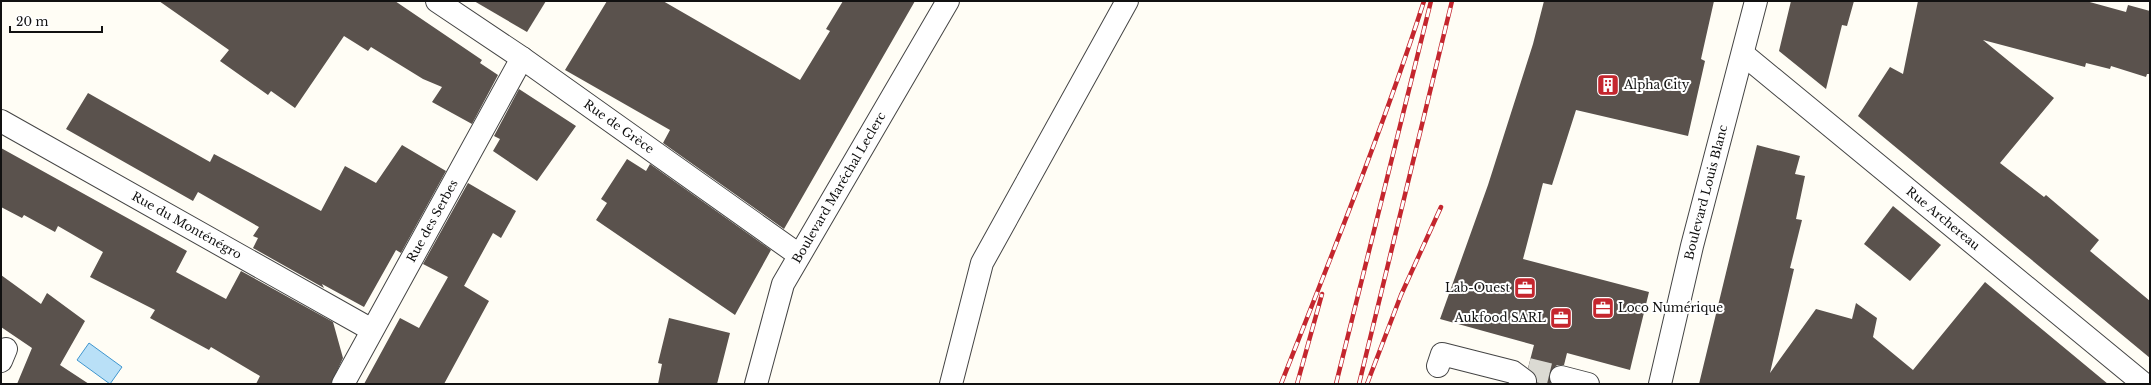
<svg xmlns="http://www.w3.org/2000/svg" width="2151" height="385" font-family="'Libre Baskerville',serif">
<rect width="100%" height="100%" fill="#fffdf5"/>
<path fill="#b9e0f7" stroke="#3f96cf" d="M89 343 122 367 110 384 77 360Z"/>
<g fill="#5a524d">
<path d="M159 1H395L482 60 480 63 498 75 472 124 432 102 442 87 423 79 371 47 368 51 344 36 295 108 271 91 268 95 220 61 229 50Z"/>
<path d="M474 1H546L527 32Z"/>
<path d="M607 1H663L800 80 830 31 826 29 843 1H915L784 229 663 143 670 130 565 70Z"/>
<path d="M1544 1H1714L1701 59 1705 61 1688 136 1576 110 1552 185 1543 183 1523 259 1649 292 1630 370 1567 353 1564 365H1557L1549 374 1551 384H1537L1536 376 1528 368 1534 345 1440 319 1488 185 1533 44Z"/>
<path d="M1791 1H1854L1847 26 1842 25 1826 89 1779 51Z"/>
<path d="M1918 1H2086L2126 12 2128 5 2150 11V74H2147L2146 77 2111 66 2110 69 2086 63 2085 67 1983 40 2054 98 2000 163 2044 197 2046 195 2099 240 2090 251 2150 301V358L1858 116 1890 67 1903 74Z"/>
<path d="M519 89 576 126 537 181 493 151 500 139 494 136Z"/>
<path d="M88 93 210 162 214 154 321 211 345 166 376 183 402 145 446 171 401 253 396 250 364 307 322 284 324 288 253 248 258 238 253 236 259 227 198 192 193 201 66 129Z"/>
<path d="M1757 145 1800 156 1795 174 1805 176 1796 219 1802 220 1790 268 1794 269 1770 373 1816 309 1852 319 1856 303 1877 318 1873 337 1913 370 1985 282 2108 384H1699Z"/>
<path d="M1 148 187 251 176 272 226 299 241 271 333 322 343 358 331 384H256L260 376 211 347 209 350 150 318 155 310 90 277 103 252 58 226 55 232 24 215 22 218 1 207Z"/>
<path d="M627 159 646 171 650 164 771 250 735 315 596 220 607 203 601 199Z"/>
<path d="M468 183 516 211 501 238 493 233 464 286 461 284 489 301 444 384H364L400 318 419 328 448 277 423 264Z"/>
<path d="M1893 206 1941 245 1910 281 1864 244Z"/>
<path d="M1 275 41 304 47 293 85 321 60 365 89 384H17L32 348 1 327Z"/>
<path d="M669 318 730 333 717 384H658L662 364 658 363Z"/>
</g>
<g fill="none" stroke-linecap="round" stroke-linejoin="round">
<path stroke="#dbdad3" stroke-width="22" stroke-dasharray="22 11" stroke-linecap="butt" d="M1528 369 1561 377"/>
<g stroke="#444" stroke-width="24">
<g id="minor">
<path id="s1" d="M437 1 522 58 799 255"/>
<path id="s2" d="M1743 54 2144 384"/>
<path id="s3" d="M1 121 372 330"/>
<path d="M1 361 6 349"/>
<path d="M1438 366 1442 354 1513 372 1525 381"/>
<path d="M1561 377 1588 384"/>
<path id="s4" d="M343 384 522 58"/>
<path id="s5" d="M756 384 783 284 948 1"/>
<path d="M951 384 982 263 1127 1"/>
<path id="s6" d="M1660 384 1692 246 1756 1"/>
</g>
</g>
<use href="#minor" stroke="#fff" stroke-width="22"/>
<g stroke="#c4262e" stroke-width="4.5">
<g id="rail">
<path d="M1281 384C1331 257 1382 131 1424 1"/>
<path d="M1297 384 1322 294"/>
<path d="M1336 384 1431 1"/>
<path d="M1359 384 1452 1"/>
<path d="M1367 384 1401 295 1441 207"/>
</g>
</g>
<use href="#rail" stroke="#fff" stroke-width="3" stroke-dasharray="9" stroke-linecap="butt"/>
</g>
<defs>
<g id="building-square" transform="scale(1.15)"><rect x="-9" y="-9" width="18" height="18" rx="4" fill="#c4262e" stroke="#fff"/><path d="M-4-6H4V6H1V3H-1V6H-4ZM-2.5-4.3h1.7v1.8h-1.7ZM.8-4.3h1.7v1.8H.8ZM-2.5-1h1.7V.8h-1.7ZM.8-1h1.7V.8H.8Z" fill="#fff"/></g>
<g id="office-square" transform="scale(1.15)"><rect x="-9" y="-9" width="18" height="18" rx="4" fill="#c4262e" stroke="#fff"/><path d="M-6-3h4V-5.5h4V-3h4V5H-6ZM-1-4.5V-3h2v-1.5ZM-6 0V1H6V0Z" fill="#fff"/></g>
</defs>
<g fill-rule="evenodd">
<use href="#building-square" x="1608" y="85"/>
<use href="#office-square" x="1525" y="288"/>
<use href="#office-square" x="1603" y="308"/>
<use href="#office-square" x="1561" y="318"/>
</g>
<g text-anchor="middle" stroke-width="4" stroke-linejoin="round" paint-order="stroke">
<g font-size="12" fill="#111" stroke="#fff" text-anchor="start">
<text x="1624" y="89">Alpha City</text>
<text x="1510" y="292" text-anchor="end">Lab-Ouest</text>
<text x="1618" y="312">Loco Numérique</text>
<text x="1546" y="322" text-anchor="end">Aukfood SARL</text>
</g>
<g font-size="12" fill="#111" stroke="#fff">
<text dy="4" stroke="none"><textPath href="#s1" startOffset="221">Rue de Grèce</textPath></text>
<text dy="4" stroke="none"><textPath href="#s5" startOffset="215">Boulevard Maréchal Leclerc</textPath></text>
<text dy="4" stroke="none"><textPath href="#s6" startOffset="197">Boulevard Louis Blanc</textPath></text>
<text dy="4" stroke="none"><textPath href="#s2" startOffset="259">Rue Archereau</textPath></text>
<text dy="4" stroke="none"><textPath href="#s4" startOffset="186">Rue des Serbes</textPath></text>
<text dy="4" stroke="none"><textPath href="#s3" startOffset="213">Rue du Monténégro</textPath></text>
</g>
</g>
<rect width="2151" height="385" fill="none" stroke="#111111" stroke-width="4"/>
<path d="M10 26v6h92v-6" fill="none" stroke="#111111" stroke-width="2"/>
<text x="16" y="26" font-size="12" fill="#111111" stroke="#ffffff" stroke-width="3" paint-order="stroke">20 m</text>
</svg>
